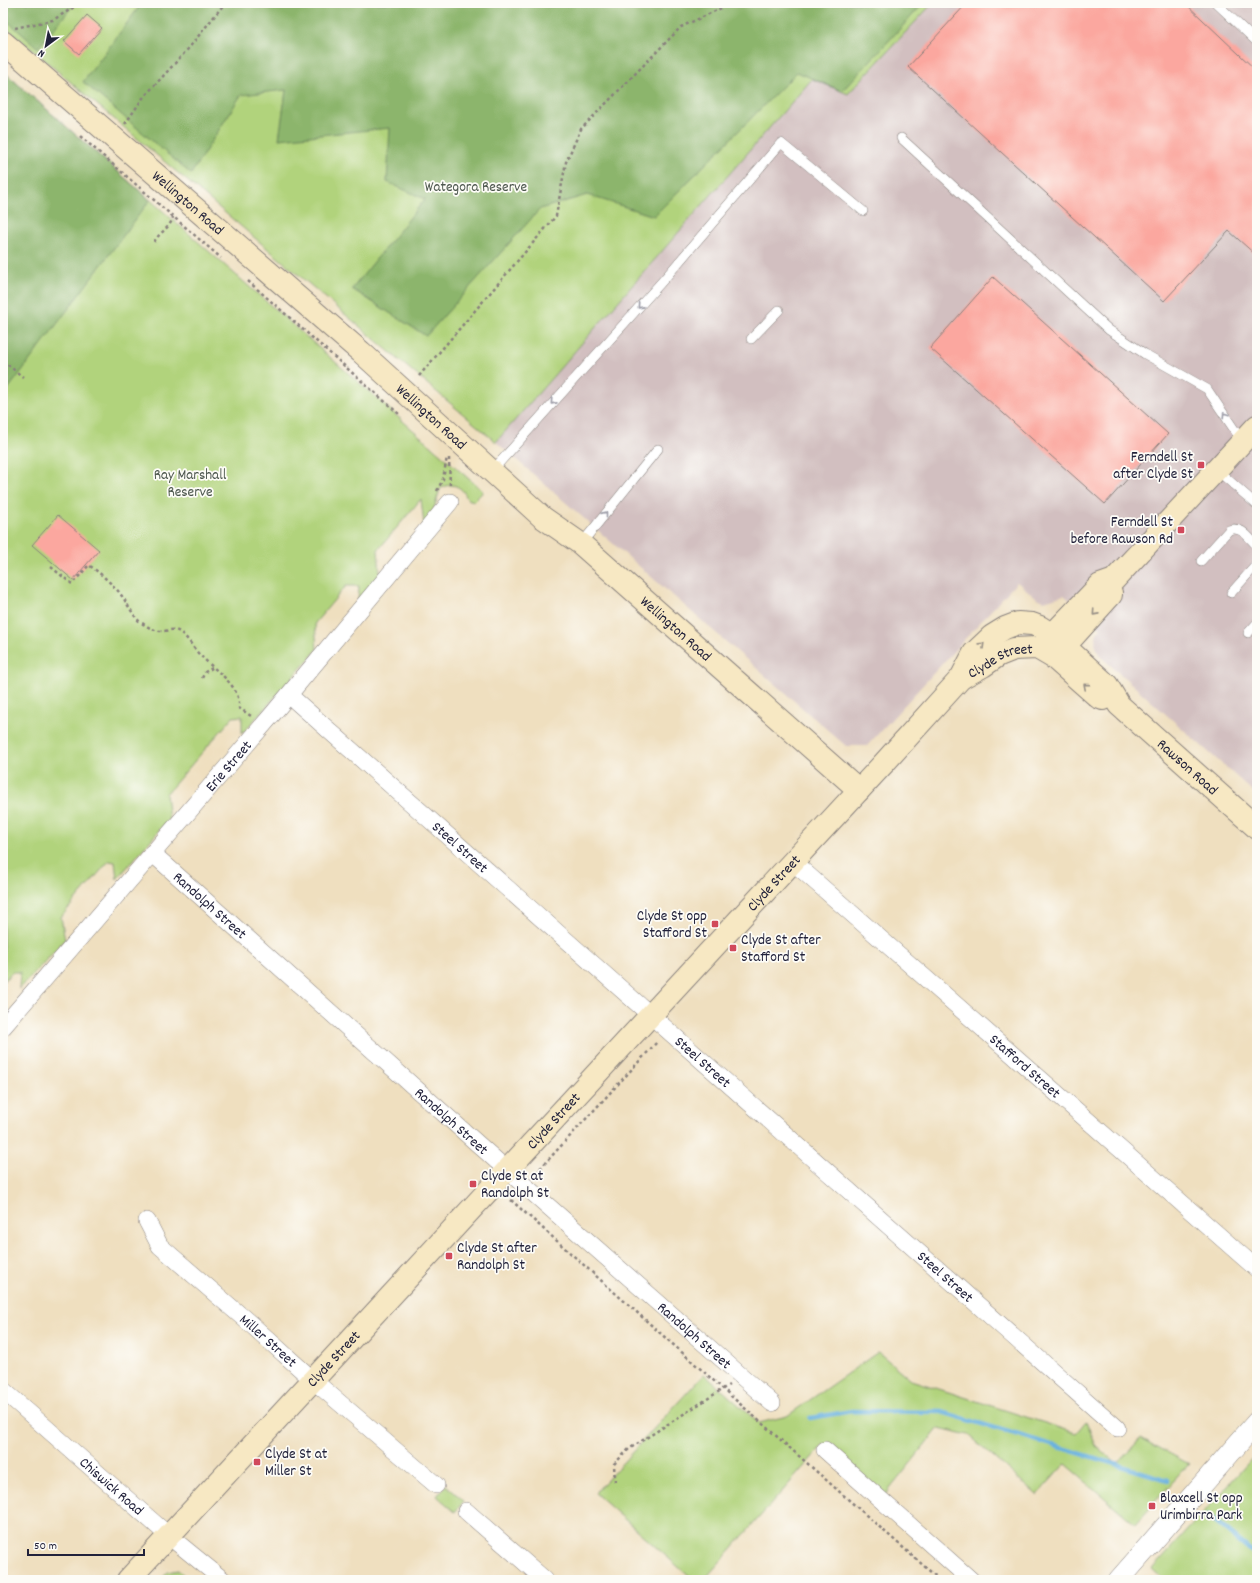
<svg xmlns="http://www.w3.org/2000/svg" width="1260" height="1583" font-family="Dekko,sans-serif">
<rect width="100%" height="100%" fill="#fdfcf7"/>
<filter id="ink" filterUnits="userSpaceOnUse"><feTurbulence type="fractalNoise" baseFrequency=".025" numOctaves="2"/><feDisplacementMap in="SourceGraphic" scale="8" xChannelSelector="R" yChannelSelector="G"/><feConvolveMatrix kernelMatrix="1 2 1 2 8 2 1 2 1" color-interpolation-filters="sRGB"/></filter>
<filter id="wash" filterUnits="userSpaceOnUse"><feTurbulence type="fractalNoise" baseFrequency=".012" numOctaves="4" result="noise"/><feDisplacementMap in="SourceGraphic" scale="16" xChannelSelector="R" yChannelSelector="G"/><feGaussianBlur stdDeviation="0.9" result="paint"/><feColorMatrix in="noise" values="0 0 0 0 0 0 0 0 0 0 0 0 0 0 0 0 0 1.4 0 .05"/><feComposite in="paint" operator="in"/></filter>
<g filter="url(#wash)">
<rect width="100%" height="100%" fill="#efdfbf"/>
<path fill="#d2bfc0" d="M933 3H1257V795L1099 655 1095 643 1097 633 1101 628 1064 595 1044 601 1037 598 1017 582 867 746H846L496 442 812 79 848 94Z"/>
<g fill="#b1d37c" stroke="#6a7a5c">
<path d="M4 3H933L848 94 812 79 496 442 3 25V4Z"/>
<path d="M3 71 469 479 482 490V493L474 501 467 499C463 486 451 481 440 489L432 515 424 525 421 499 378 550 380 574 358 601 359 586H346L315 623 317 650 242 734V716L233 717 166 794 169 819 117 879 115 862 109 861 61 917 65 940 19 989 20 972H12L3 982Z"/>
<path d="M878 1352 911 1380 1076 1433 1086 1421 1096 1446 1117 1464 1141 1438 1189 1464 1135 1524 1065 1464 1037 1495 969 1435 939 1428 885 1495 824 1444 704 1580H693L595 1493 704 1374 759 1423 787 1416Z"/>
<path d="M1257 1453V1580H1164L1152 1569Z"/>
<path d="M446 1485 464 1501 455 1512 437 1496Z"/>
<path d="M178 1570 189 1580H160L168 1572Z"/>
</g>
<g fill="#8cb56c" stroke="#576c54">
<path d="M3 3H75L38 48 3 17Z"/>
<path d="M142 3H924L842 91 797 72 654 216 587 195 540 209 426 336 352 289 425 199 387 182 390 128 279 139 286 90 241 95 191 174 83 82Z"/>
<path d="M3 71 150 200 3 396Z"/>
</g>
<g fill="none" stroke-linecap="round" stroke-linejoin="round">
<g stroke="#68b1df" stroke-width="4.5">
<path d="M810 1418 852 1411 942 1412 1168 1480"/>
<path d="M1208 1515 1257 1556"/>
</g>
</g>
<g id="blocks">
<g fill="#fba79f">
<path d="M967 3H1185L1257 71V256L1229 231 1164 301 908 67Z"/>
<path d="M87 15 102 28 79 54 64 41Z"/>
<path d="M993 277 1168 434 1105 504 930 348Z"/>
<path d="M58 515 99 550 73 580 32 545Z"/>
</g>
</g>
</g>
<g filter="url(#ink)">
<use href="#blocks" fill-opacity="0" stroke="#88807d" stroke-width="1"/>
<g fill="none" stroke-linecap="round" stroke-linejoin="round">
<g stroke="#88807d" stroke-width="10">
<g id="service">
<path d="M1216 3 1257 42"/>
<path d="M901 138 1109 330 1145 354 1207 389 1242 441"/>
<path d="M751 339 779 310"/>
<path d="M1217 470 1257 505"/>
<path d="M492 471 666 277 781 143 863 211"/>
<path d="M581 544 658 449"/>
<path d="M1201 561 1229 530C1241 525 1249 538 1257 546"/>
<path d="M1231 593 1257 564"/>
<path d="M1248 633 1257 623"/>
</g>
</g>
<g stroke="#88807d" stroke-width="18">
<g id="minor">
<path id="s1" d="M289 695 1117 1428"/>
<path id="s2" d="M152 853 507 1170 772 1403"/>
<path id="s3" d="M793 862 1257 1269"/>
<path id="s4" d="M3 1027 271 716 450 502"/>
<path id="s5" d="M147 1221 160 1246 254 1327 314 1381 436 1485"/>
<path id="s6" d="M3 1390 169 1536 223 1580"/>
<path d="M825 1450 971 1580"/>
<path d="M466 1511 545 1580"/>
</g>
</g>
<g stroke="#88807d" stroke-width="22">
<path id="tertiary" d="M1119 1580 1257 1422"/>
</g>
<g stroke="#88807d" stroke-width="24">
<g id="secondary">
<path id="s7" d="M3 42 361 352 542 517 581 544 859 790"/>
<path d="M1042 650 1052 635 1100 585 1114 580 1257 426"/>
<path d="M1055 657 1111 595V593"/>
<path id="s8" d="M961 678 983 666 999 655 1014 649 1037 648 1054 658 1098 697 1103 699"/>
<path id="s9" d="M128 1580 885 762 961 678 974 653 992 636 1005 628 1018 623 1032 624 1040 627 1052 635 1107 685 1119 705 1257 828"/>
</g>
</g>
<g stroke="#88807d" stroke-width="2.5" stroke-dasharray="3 3" stroke-linecap="butt">
<path d="M15 28 53 20 81 3"/>
<path d="M125 124 143 98 188 49 225 3"/>
<path d="M80 136 221 258"/>
<path d="M154 242C161 230 169 230 173 217"/>
<path d="M248 281 399 414"/>
<path d="M3 361 23 377"/>
<path d="M419 376 556 216 566 162 581 129 681 27 732 3"/>
<path d="M449 458 450 487"/>
<path d="M437 491 443 479 447 457"/>
<path d="M51 567 72 584 89 565C100 573 110 582 119 592 126 601 131 612 138 620 144 625 155 632 163 631 167 631 171 629 175 630 186 633 193 649 201 656 215 671 241 685 239 708L251 716"/>
<path d="M202 678 205 672 214 667"/>
<path d="M536 1173 657 1042"/>
<path d="M511 1200C653 1327 796 1454 940 1580"/>
<path d="M615 1482 614 1464 629 1449 729 1385"/>
</g>
<use href="#service" stroke="#fff" stroke-width="9"/>
<use href="#minor" stroke="#fff" stroke-width="17"/>
<use href="#tertiary" stroke="#fff" stroke-width="21"/>
<use href="#secondary" stroke="#f7e8c3" stroke-width="22"/>
</g>
<defs><path id="oneway-chevron" d="M-2-3.5L2.5 0L-2 3.5" fill="none" stroke-width="1.6" stroke-linecap="round" stroke-linejoin="round"/></defs>
<g stroke="#9c9ca7">
<use href="#oneway-chevron" transform="translate(640 306) rotate(132)"/>
<use href="#oneway-chevron" transform="translate(553 402) rotate(132)"/>
<use href="#oneway-chevron" transform="translate(1225 415) rotate(-123)"/>
<use href="#oneway-chevron" transform="translate(605 514) rotate(-51)"/>
</g>
<g stroke="#978f86">
<use href="#oneway-chevron" transform="translate(1095 613) rotate(132)"/>
<use href="#oneway-chevron" transform="translate(982 645) rotate(-44)"/>
<use href="#oneway-chevron" transform="translate(1086 686) rotate(-139)"/>
</g>
</g>
<g fill="#d1495b" stroke="#fdfcf7" stroke-width="1.5">
<rect x="1197" y="461" width="8" height="8" rx="2"/>
<rect x="1177" y="526" width="8" height="8" rx="2"/>
<rect x="711" y="920" width="8" height="8" rx="2"/>
<rect x="729" y="944" width="8" height="8" rx="2"/>
<rect x="469" y="1180" width="8" height="8" rx="2"/>
<rect x="445" y="1252" width="8" height="8" rx="2"/>
<rect x="253" y="1458" width="8" height="8" rx="2"/>
<rect x="1148" y="1502" width="8" height="8" rx="2"/>
</g>
<g text-anchor="middle" stroke-width="3.5" stroke-linejoin="round" paint-order="stroke">
<g font-size="15" fill="#4d574e" stroke="#fdfcf7">
<text x="476" y="191">Wategora Reserve</text>
<text x="190" y="479">Ray Marshall<tspan x="190" dy="17">Reserve</tspan></text>
</g>
<g font-size="15" fill="#22223b" stroke="#fdfcf7">
<text dy="5" stroke="none"><textPath href="#s7" startOffset="245">Wellington Road</textPath></text>
<text dy="5" stroke="none"><textPath href="#s7" startOffset="569">Wellington Road</textPath></text>
<text dy="5" stroke="none"><textPath href="#s7" startOffset="893">Wellington Road</textPath></text>
<text dy="5" stroke="none"><textPath href="#s8" startOffset="44">Clyde Street</textPath></text>
<text dy="5" stroke="none"><textPath href="#s4" startOffset="345">Erie Street</textPath></text>
<text dy="5" stroke="none"><textPath href="#s9" startOffset="1537">Rawson Road</textPath></text>
<text dy="5" stroke="none"><textPath href="#s1" startOffset="229">Steel Street</textPath></text>
<text dy="5" stroke="none"><textPath href="#s9" startOffset="950">Clyde Street</textPath></text>
<text dy="5" stroke="none"><textPath href="#s2" startOffset="78">Randolph Street</textPath></text>
<text dy="5" stroke="none"><textPath href="#s1" startOffset="553">Steel Street</textPath></text>
<text dy="5" stroke="none"><textPath href="#s3" startOffset="309">Stafford Street</textPath></text>
<text dy="5" stroke="none"><textPath href="#s9" startOffset="626">Clyde Street</textPath></text>
<text dy="5" stroke="none"><textPath href="#s2" startOffset="402">Randolph Street</textPath></text>
<text dy="5" stroke="none"><textPath href="#s1" startOffset="877">Steel Street</textPath></text>
<text dy="5" stroke="none"><textPath href="#s2" startOffset="726">Randolph Street</textPath></text>
<text dy="5" stroke="none"><textPath href="#s5" startOffset="172">Miller Street</textPath></text>
<text dy="5" stroke="none"><textPath href="#s9" startOffset="302">Clyde Street</textPath></text>
<text dy="5" stroke="none"><textPath href="#s6" startOffset="145">Chiswick Road</textPath></text>
</g>
<g font-size="15" fill="#22223b" stroke="#fdfcf7" text-anchor="start">
<text x="1193" y="461" text-anchor="end">Ferndell St<tspan x="1193" dy="17">after Clyde St</tspan></text>
<text x="1173" y="526" text-anchor="end">Ferndell St<tspan x="1173" dy="17">before Rawson Rd</tspan></text>
<text x="707" y="920" text-anchor="end">Clyde St opp<tspan x="707" dy="17">Stafford St</tspan></text>
<text x="741" y="944">Clyde St after<tspan x="741" dy="17">Stafford St</tspan></text>
<text x="481" y="1180">Clyde St at<tspan x="481" dy="17">Randolph St</tspan></text>
<text x="457" y="1252">Clyde St after<tspan x="457" dy="17">Randolph St</tspan></text>
<text x="265" y="1458">Clyde St at<tspan x="265" dy="17">Miller St</tspan></text>
<text x="1160" y="1502">Blaxcell St opp<tspan x="1160" dy="17">Urimbirra Park</tspan></text>
</g>
</g>
<rect width="1260" height="1583" fill="none" stroke="#fdfcf7" stroke-width="16"/>
<g transform="translate(46 46) rotate(212)" stroke="#fdfcf7" stroke-width="3" paint-order="stroke">
<path d="M0-3L7 15L0 10L-7 15Z" fill="#22223b"/>
<text y="-6" font-size="11" font-weight="bold" text-anchor="middle" fill="#22223b">N</text>
</g>
<path d="M28 1549v6h116v-6" fill="none" stroke="#22223b" stroke-width="2"/>
<text x="34" y="1549" font-size="12" fill="#22223b" stroke="#fdfcf7" stroke-width="3" paint-order="stroke">50 m</text>
</svg>
